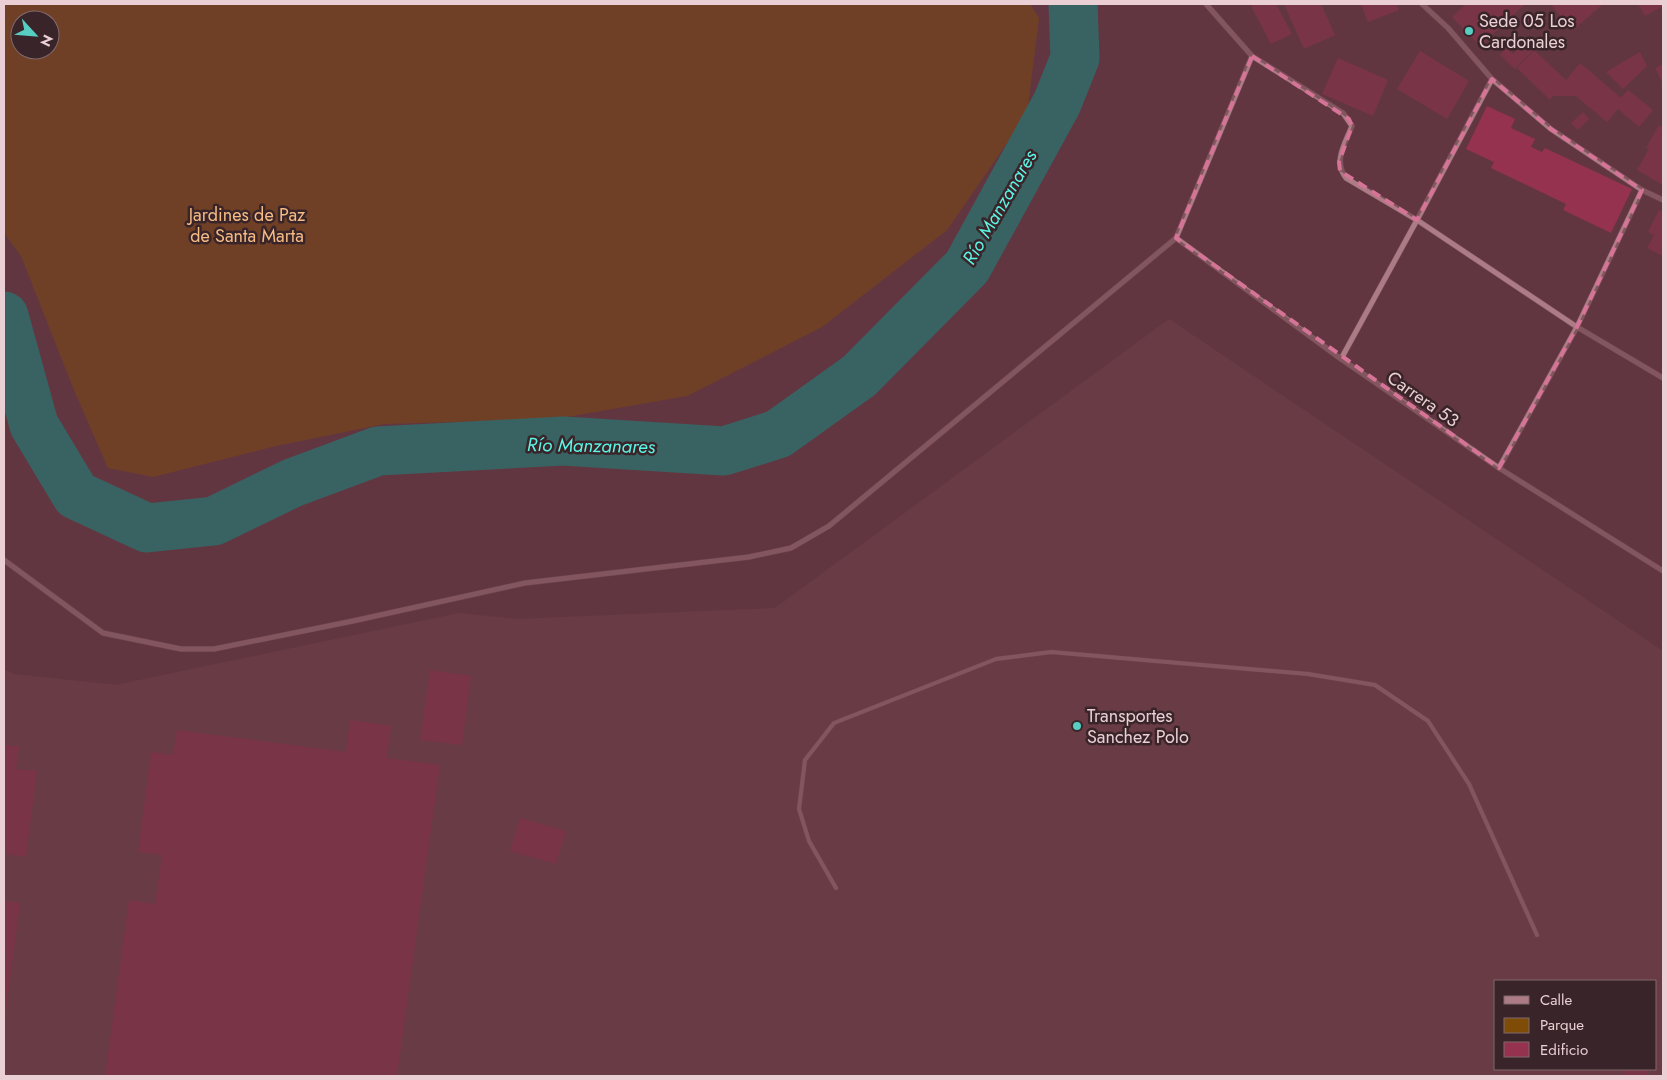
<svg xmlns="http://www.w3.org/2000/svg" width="1667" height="1080" font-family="Jost,sans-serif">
<rect width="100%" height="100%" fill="#623640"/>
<path fill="#72404c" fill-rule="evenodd" d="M1169 319 1663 651V1076H4V669L14 674 116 685 459 613 517 619 775 608ZM1496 981H1656V1069H1496Z"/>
<path fill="#7f4c07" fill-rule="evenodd" d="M4 4H1030L1039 18 1027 114 947 230 822 327 687 396 555 419 384 424 276 446 153 477 108 468 74 390 21 256 4 233ZM20 20H50V50H20Z"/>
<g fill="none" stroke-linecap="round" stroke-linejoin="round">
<path stroke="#06998d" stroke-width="49" d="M4 316 34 425 76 495 147 528 214 521 292 483 378 451 563 441 724 451 778 434 859 376 967 267 1057 103 1075 58 1073 4"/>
</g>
<g fill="#943250">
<path d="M1255 4H1276L1292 34 1271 44 1251 6Z"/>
<path d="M1284 4H1321L1335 35 1304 49Z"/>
<path d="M1361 4H1397L1399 10 1368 22Z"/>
<path d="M1466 4H1525L1480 46 1452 17Z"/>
<path d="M1553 4H1603L1573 30 1551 5Z"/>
<path d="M1638 4H1663V6L1645 16Z"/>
<path d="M1525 41 1534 49 1515 69 1500 55 1506 47 1513 54Z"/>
<path d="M1534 50 1566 80 1580 63 1621 98 1628 90 1653 110 1639 127 1618 109 1607 122 1576 96H1553L1550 100 1517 68Z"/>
<path d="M1420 51 1469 81 1447 119 1397 89Z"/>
<path d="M1640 52 1647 66 1623 89 1606 72Z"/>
<path d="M1338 58 1388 80 1373 116 1322 94Z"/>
<path d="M1663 64V84L1655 68Z"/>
<path d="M1487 106 1515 119 1511 128 1535 139 1531 147 1542 152 1545 148 1632 189 1611 233 1563 210 1566 204 1491 168 1494 162 1466 149Z"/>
<path d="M1583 112 1589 119 1578 130 1571 123Z"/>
<path d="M1659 125 1663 128V185L1637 170 1649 149 1646 148Z"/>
<path d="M1659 210 1663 212V256L1647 248 1654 235 1648 232Z"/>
<path d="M430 670 471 676 462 745 420 740Z"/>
<path d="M350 720 391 726 387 758 440 765 397 1076H105L129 900 155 904 162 855 138 852 151 752 173 755 177 730 346 752Z"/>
<path d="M4 745 19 746 16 769 37 771 26 857 4 854Z"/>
<path d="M520 818 566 831 556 864 510 851Z"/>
<path d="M4 901 20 903 6 1011H4Z"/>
<path d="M1625 1069H1648L1647 1076H1624Z"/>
</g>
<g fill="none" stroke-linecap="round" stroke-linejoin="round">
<g stroke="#7a555e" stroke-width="5">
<path id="lane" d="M836 888 809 841 799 809 805 760 834 723 996 659 1051 652 1308 674 1375 685 1428 721 1469 784 1537 935"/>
</g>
<g stroke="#7a555e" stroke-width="6">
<g id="street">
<path d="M1422 4 1448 28 1492 79 1551 129 1642 190 1663 200"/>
<path d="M1252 56 1343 113 1352 126C1345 144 1333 161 1346 178L1417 220 1577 327 1663 378"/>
<path d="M1176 238 1341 359 1499 468 1663 571"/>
<path d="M1341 359 1417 220 1492 79"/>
<path d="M1499 468 1577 327 1642 190"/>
<path d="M4 560 103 633 181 649H214L353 621 525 583 749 557 791 548 829 526 1176 238 1252 56 1206 4"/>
</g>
</g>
<use href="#lane" stroke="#ac7b85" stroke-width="4"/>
<use href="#street" stroke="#ac7b85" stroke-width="5"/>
</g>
<path d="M0 0H1667V1080H0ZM1252 56 1349 119 1352 126 1339 162 1340 171 1417 220 1492 79 1551 129 1642 190 1577 327 1499 468 1176 238Z" fill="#623640" fill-opacity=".55" fill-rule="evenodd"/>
<path fill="none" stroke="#d67498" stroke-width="4" stroke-dasharray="10 6" stroke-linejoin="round" d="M1252 56 1349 119 1352 126 1339 162 1340 171 1417 220 1492 79 1551 129 1642 190 1577 327 1499 468 1176 238Z"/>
<g fill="#57cec1" stroke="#392529" stroke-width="2">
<circle cx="1469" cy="31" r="5"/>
<circle cx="1077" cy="726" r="5"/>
</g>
<g text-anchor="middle" stroke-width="5" stroke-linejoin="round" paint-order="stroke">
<g font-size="18" fill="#eacfd4" stroke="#392529" text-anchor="start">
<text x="1479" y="27">Sede 05 Los<tspan x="1479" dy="21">Cardonales</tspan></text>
<text x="1087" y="722">Transportes<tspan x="1087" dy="21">Sanchez Polo</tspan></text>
</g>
<g font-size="18" fill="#f5bb83" stroke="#392529">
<text x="247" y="221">Jardines de Paz<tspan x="247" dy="21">de Santa Marta</tspan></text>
</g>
<g font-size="18" fill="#eacfd4" stroke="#392529">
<text transform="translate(1423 399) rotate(35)" y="6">Carrera 53</text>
</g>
<g font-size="19" font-style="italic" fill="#5bf5e6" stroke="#392529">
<text transform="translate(999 207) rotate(-60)" y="7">Río Manzanares</text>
<text transform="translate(591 445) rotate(1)" y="7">Río Manzanares</text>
</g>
</g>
<rect width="1667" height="1080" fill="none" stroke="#eacfd4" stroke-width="10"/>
<rect x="1494" y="980" width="162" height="90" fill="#392529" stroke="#80696d"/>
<rect x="1504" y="996" width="25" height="8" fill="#ac7b85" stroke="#80696d"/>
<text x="1540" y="1005" font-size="15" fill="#eacfd4">Calle</text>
<rect x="1504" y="1018" width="25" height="15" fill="#7f4c07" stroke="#80696d"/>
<text x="1540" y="1030" font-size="15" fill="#eacfd4">Parque</text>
<rect x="1504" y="1042" width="25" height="15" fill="#943250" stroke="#80696d"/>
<text x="1540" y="1055" font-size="15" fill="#eacfd4">Edificio</text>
<g transform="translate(35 35) rotate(116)"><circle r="24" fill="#392529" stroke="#80696d"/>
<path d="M0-4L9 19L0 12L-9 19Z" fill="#57cec1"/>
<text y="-8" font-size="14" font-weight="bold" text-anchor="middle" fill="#eacfd4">N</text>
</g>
</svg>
